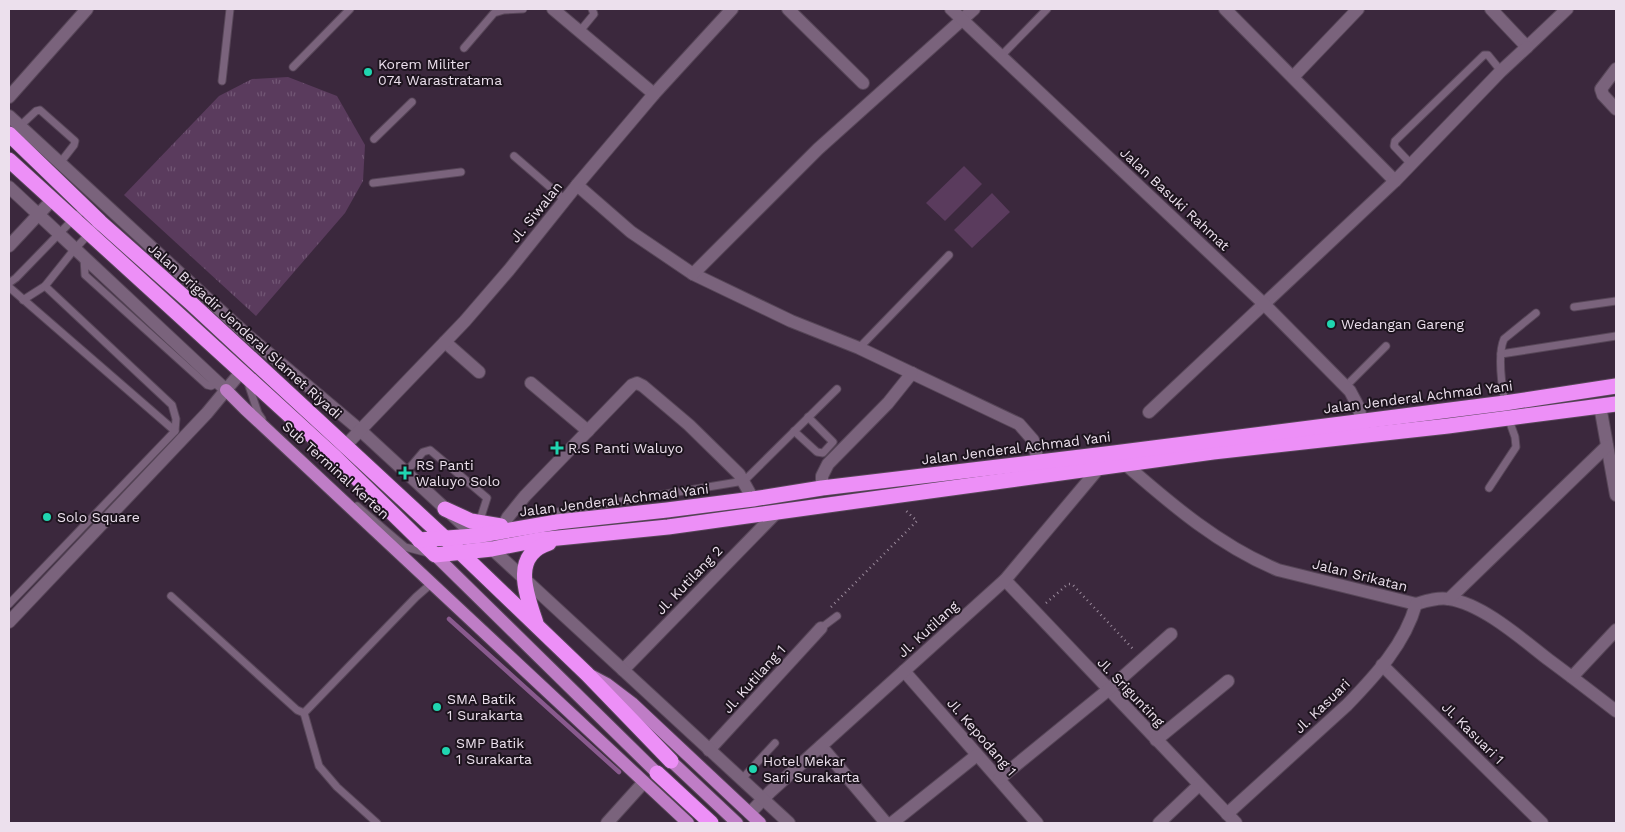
<svg xmlns="http://www.w3.org/2000/svg" width="1625" height="832" font-family="'Work Sans',sans-serif">
<defs>
<pattern id="grass-tufts" width="24" height="20" patternUnits="userSpaceOnUse" patternTransform="scale(1.25)"><rect width="24" height="20" fill="#5a3b5d"/><path d="M3 7l-1-3M5 7V3M7 7l1-3M15 17l-1-3M17 17v-4M19 17l1-3" fill="none" stroke="#725775"/></pattern>
</defs>
<rect width="100%" height="100%" fill="#3b283d"/>
<path fill="url(#grass-tufts)" d="M288 77 337 96 365 145 363 181 345 213 256 316 124 195 219 96 252 79Z"/>
<g fill="#5a3b5d">
<path d="M964 166 982 184 945 221 926 203Z"/>
<path d="M992 193 1010 212 972 248 954 230Z"/>
</g>
<g fill="none" stroke-linecap="round" stroke-linejoin="round">
<path stroke="#895a8e" stroke-width="4.5" d="M449 619 619 772"/>
<g stroke="#574658" stroke-width="9">
<g id="lane">
<path d="M580 31 594 14 592 9"/>
<path d="M464 48 494 13 504 10 523 9"/>
<path d="M1001 56 1047 9"/>
<path d="M293 67 350 9"/>
<path d="M222 81 230 9"/>
<path d="M20 126 36 111 40 110 75 141 74 145 60 163"/>
<path d="M374 139 412 102"/>
<path d="M514 156 565 200"/>
<path d="M1411 164 1394 146 1395 141 1484 55H1488L1501 71"/>
<path d="M373 183 461 172"/>
<path d="M84 258 85 275 207 385 211 386 219 382"/>
<path d="M9 283 16 278 85 207"/>
<path d="M9 287 175 431"/>
<path d="M23 300 45 286"/>
<path d="M1574 307 1616 301"/>
<path d="M859 348 949 255"/>
<path d="M1501 354 1616 336"/>
<path d="M248 383 258 413 262 419"/>
<path d="M1346 386 1386 346"/>
<path d="M1505 404C1502 387 1497 355 1504 339L1536 313"/>
<path d="M794 431 817 452 823 453 833 442 808 417"/>
<path d="M406 472 423 452 430 450 487 498 479 523"/>
<path d="M1489 488 1516 447 1515 437 1508 417"/>
<path d="M357 506 405 547 428 553"/>
<path d="M557 522V512L744 481 837 389"/>
<path d="M171 596 297 710 304 713 416 597 432 583"/>
<path d="M9 604 175 431 176 419 172 405 45 286 73 251 100 222"/>
<path d="M821 628 837 616"/>
<path d="M304 713 319 766 337 787 377 823"/>
<path d="M741 780 775 743"/>
</g>
</g>
<g stroke="#574658" stroke-width="14">
<g id="street">
<path d="M553 9 654 94"/>
<path d="M788 9 863 83"/>
<path d="M1225 9 1395 181"/>
<path d="M1491 9 1527 47 1567 9"/>
<path d="M1616 69 1601 89 1603 95 1616 109"/>
<path d="M1293 77 1358 9"/>
<path d="M9 97 87 9"/>
<path d="M9 116 247 335 360 430"/>
<path d="M577 185 631 232 693 274 791 321 859 348 1019 424 1033 440 1038 461"/>
<path d="M9 187 226 390 207 413 9 622"/>
<path d="M9 246 52 200"/>
<path d="M693 274 818 149 974 9"/>
<path d="M445 342 479 372"/>
<path d="M531 383 588 431"/>
<path d="M1600 406 1616 495"/>
<path d="M1149 412 1395 181 1501 71 1527 47"/>
<path d="M1125 464C1172 505 1220 546 1278 570L1416 604C1426 601 1438 597 1449 599 1483 604 1523 640 1549 660 1572 677 1594 694 1616 711"/>
<path d="M822 488V476L828 464 888 403 912 373"/>
<path d="M498 535 508 517 525 496 632 385 637 383 643 386 689 425 739 474 753 499"/>
<path d="M1005 580 1236 823"/>
<path d="M1449 599 1607 446"/>
<path d="M1382 665 1542 823"/>
<path d="M623 670 777 512"/>
<path d="M904 671 1037 823"/>
<path d="M1572 677 1616 630"/>
<path d="M1156 740 1228 681"/>
<path d="M821 746 886 823"/>
<path d="M709 750 821 628"/>
<path d="M999 779 1108 690 1171 634"/>
<path d="M750 813 770 792 1005 580 1099 468"/>
<path d="M1227 814 1347 705C1375 676 1405 644 1416 604"/>
<path d="M607 823 644 782"/>
<path d="M892 823 977 755"/>
<path d="M1159 823 1199 785"/>
</g>
</g>
<g stroke="#574658" stroke-width="14">
<g id="secondary">
<path d="M951 9 1264 304 1350 391 1359 408 1361 421"/>
<path d="M226 390 241 372"/>
<path d="M360 430 475 536 492 549 789 823"/>
<path d="M346 445 465 321 509 270 577 185 654 94 732 9"/>
</g>
</g>
<g stroke="#574658" stroke-width="14">
<g id="primary">
<path d="M226 390 245 409 688 823"/>
<path d="M435 555 657 773"/>
<path d="M592 676 607 684 632 703 760 823"/>
<path d="M671 761 737 823"/>
</g>
</g>
<g stroke="#574658" stroke-width="17">
<g id="highway">
<path d="M9 134 100 222 191 303 461 553 587 674 671 761"/>
<path d="M9 160 335 457 435 555 492 549 538 540 668 527 1213 452 1448 426 1616 404"/>
<path d="M445 509 471 521 501 526"/>
<path d="M419 540 475 536 557 522 667 510 753 499 822 488 1114 453 1505 403 1616 386"/>
<path d="M536 623C527 596 510 555 549 543"/>
<path d="M657 773 711 823"/>
</g>
</g>
<g stroke="#9b8b9c" stroke-width="2.5" stroke-dasharray="1 4" stroke-linecap="butt">
<path d="M1046 603 1068 584H1072L1134 650"/>
<path d="M831 607 917 521 904 509"/>
</g>
<use href="#lane" stroke="#7a637c" stroke-width="7"/>
<use href="#street" stroke="#7a637c" stroke-width="12"/>
<use href="#secondary" stroke="#7a637c" stroke-width="12"/>
<use href="#primary" stroke="#bf7dc6" stroke-width="12"/>
<use href="#highway" stroke="#ed8ff7" stroke-width="15"/>
</g>
<g fill="#20d5b0" stroke="#1d141e" stroke-width="2">
<circle cx="368" cy="72" r="5"/>
<circle cx="1331" cy="324" r="5"/>
<path d="M554.5 440.5h5v5h5v5h-5v5h-5v-5h-5v-5h5z"/>
<path d="M402.5 465.5h5v5h5v5h-5v5h-5v-5h-5v-5h5z"/>
<circle cx="47" cy="517" r="5"/>
<circle cx="437" cy="707" r="5"/>
<circle cx="446" cy="751" r="5"/>
<circle cx="753" cy="769" r="5"/>
</g>
<g text-anchor="middle" stroke-width="4" stroke-linejoin="round" paint-order="stroke">
<g font-size="14" fill="#ece0ed" stroke="#1d141e" text-anchor="start">
<text x="378" y="69">Korem Militer<tspan x="378" dy="16">074 Warastratama</tspan></text>
<text x="1341" y="329">Wedangan Gareng</text>
<text x="568" y="453">R.S Panti Waluyo</text>
<text x="416" y="470">RS Panti<tspan x="416" dy="16">Waluyo Solo</tspan></text>
<text x="57" y="522">Solo Square</text>
<text x="447" y="704">SMA Batik<tspan x="447" dy="16">1 Surakarta</tspan></text>
<text x="456" y="748">SMP Batik<tspan x="456" dy="16">1 Surakarta</tspan></text>
<text x="763" y="766">Hotel Mekar<tspan x="763" dy="16">Sari Surakarta</tspan></text>
</g>
<g font-size="14" fill="#ece0ed" stroke="#1d141e">
<text transform="translate(1175 199) rotate(43)" y="5">Jalan Basuki Rahmat</text>
<text transform="translate(536 212) rotate(-51)" y="5">Jl. Siwalan</text>
<text transform="translate(245 331) rotate(42)" y="5">Jalan Brigadir Jenderal Slamet Riyadi</text>
<text transform="translate(1418 397) rotate(-7)" y="5">Jalan Jenderal Achmad Yani</text>
<text transform="translate(1016 448) rotate(-7)" y="5">Jalan Jenderal Achmad Yani</text>
<text transform="translate(336 470) rotate(42)" y="5">Sub Terminal Kerten</text>
<text transform="translate(614 500) rotate(-7)" y="5">Jalan Jenderal Achmad Yani</text>
<text transform="translate(1360 575) rotate(14)" y="5">Jalan Srikatan</text>
<text transform="translate(689 580) rotate(-46)" y="5">Jl. Kutilang 2</text>
<text transform="translate(928 629) rotate(-42)" y="5">Jl. Kutilang</text>
<text transform="translate(754 679) rotate(-48)" y="5">Jl. Kutilang 1</text>
<text transform="translate(1131 692) rotate(46)" y="5">Jl. Srigunting</text>
<text transform="translate(1322 706) rotate(-44)" y="5">Jl. Kasuari</text>
<text transform="translate(1473 733) rotate(45)" y="5">Jl. Kasuari 1</text>
<text transform="translate(982 737) rotate(49)" y="5">Jl. Kepodang 1</text>
</g>
</g>
<rect width="1625" height="832" fill="none" stroke="#ece0ed" stroke-width="20"/>
</svg>
